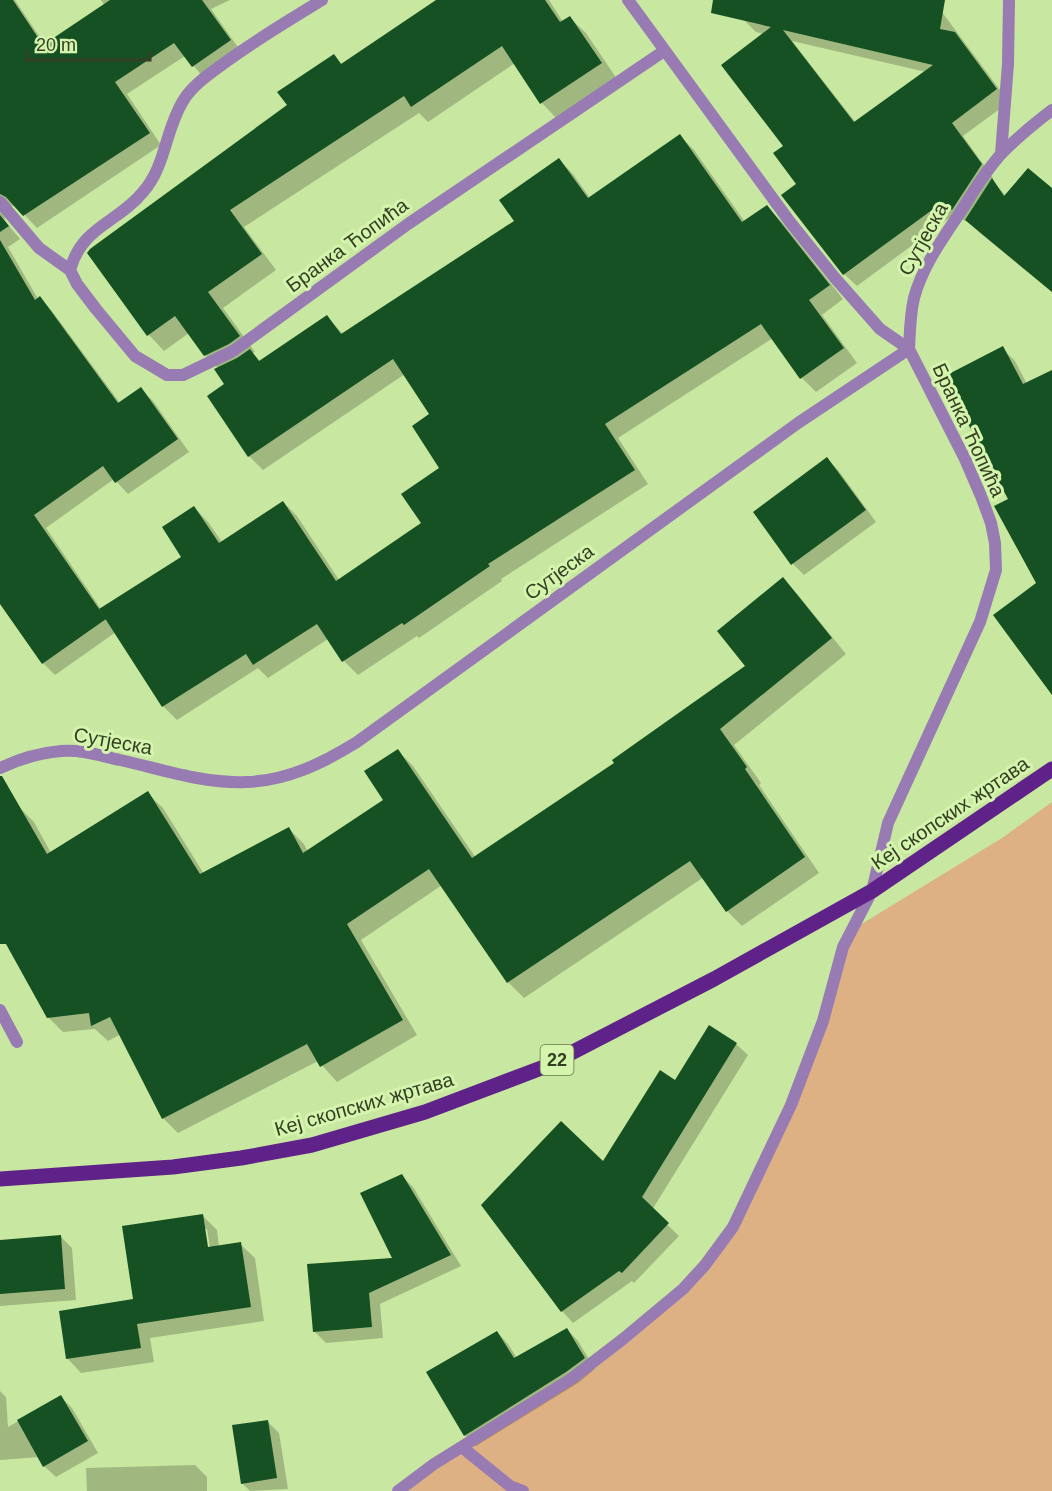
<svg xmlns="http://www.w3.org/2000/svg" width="1052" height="1491" font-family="Helvetica,sans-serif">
<rect width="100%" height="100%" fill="#c8e7a0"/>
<path fill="#ddb183" d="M1052 802V1491H398L571 1379 683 1289 733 1227 791 1105 843 947 860 925 1002 838Z"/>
<g fill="#0003" fill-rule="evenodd">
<path d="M0 0H15L45 45 105 6 101 0H230L211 9 242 53 205 79 185 56 127 94 161 145 37 228 16 206H11L4 211 5 221 20 239 8 247 38 299 40 298 52 311 120 403 141 389 153 401 189 452 128 494 114 479 46 528 101 609 183 557 194 507 208 522 222 542 283 502 297 516 339 580 423 523 441 468 431 415 405 374 263 470 249 456 227 385 219 369 205 355 189 333 164 351 149 335 89 253 94 246 289 106 334 56 343 65 439 0H549L563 22 570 18 586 33 617 79 557 119 542 103 515 63 428 122 419 113 244 227 276 270 223 308 255 352 252 353 261 362 327 317 343 334 516 221 559 160 573 174 590 198 680 136 694 150 745 222 767 207 781 221 843 299 822 315 857 363 816 392 802 378 773 338 618 438 648 484 501 579 502 581 419 638 417 636 358 675 344 661 328 639 268 678 258 668 177 720 163 706 116 632 55 675 43 663 0 601Z"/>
<path d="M730 0H933L1009 102 963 136 993 178 992 180 1006 196 1052 190V292L980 233 966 219 965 221 956 213 857 286 844 274 798 184 785 146 764 34 756 32 743 19ZM792 41 926 72 856 123Z"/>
<path d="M1002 348 1015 361 1027 384 1052 372V692L1038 583 1010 500Z"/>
<path d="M827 459 838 470 876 522 804 575 793 564Z"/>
<path d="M783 579 798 595 846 654 734 745 761 783 759 785 819 873 742 926 727 911 704 877 524 998 508 982 442 885 361 940 417 1035 337 1082 318 1061 178 1133 163 1118 121 1034 108 1041 95 1029 63 1032 48 1017 5 939 0 941V817L19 807 34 822 51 853 147 793 163 808 204 874 288 828 304 844 308 852 385 800 398 751 413 766 476 858 616 764 747 666Z"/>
<path d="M736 1044 748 1055 652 1210 679 1236 634 1283 632 1281 573 1323 562 1311 483 1205 604 1164 676 1082Z"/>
<path d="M401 1175 413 1187 461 1266 380 1304 383 1338 326 1343 314 1331 394 1259Z"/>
<path d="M202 1215 217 1230 219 1247 240 1244 255 1258 264 1321 150 1338 154 1362 81 1373 67 1358 135 1301ZM204 1229H207L211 1254H208Z"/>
<path d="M60 1236 72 1248 76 1300 0 1306V1241Z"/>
<path d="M567 1329 578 1341 595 1369 578 1383 476 1446 465 1435 497 1332 508 1344 517 1358Z"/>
<path d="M0 1391 6 1397 8 1427 61 1397 72 1408 98 1453 56 1477 44 1466 40 1457 0 1460Z"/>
<path d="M268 1422 279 1433 288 1489 250 1491 242 1483Z"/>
<path d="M195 1465 207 1477V1491H87L86 1468Z"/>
</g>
<g fill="#155122" fill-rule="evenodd">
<path d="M0 0H13L43 45 110 0H202L231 40 192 67 174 43 115 82 150 133 23 216 6 197 0 194Z"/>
<path d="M436 0H545L560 22 570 16 602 63 540 104 502 46 411 107 404 96 230 210 262 254 208 292 240 336 229 344 204 356 175 316 147 336 87 253 90 249 287 105 277 92 334 54 341 64Z"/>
<path d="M713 0H945L940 29 955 32 997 89 952 123 982 164 952 210 943 202 843 275 781 195 796 184 773 153 783 146 721 65 771 27 711 13ZM783 30 933 65 854 122Z"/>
<path d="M680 134 742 222 767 205 830 285 809 300 844 348 800 379 761 324 605 424 635 470 488 564 490 566 404 625 402 623 342 662 317 624 253 665 246 654 162 707 99 609 181 557 162 527 194 506 219 543 283 501 336 581 421 523 401 494 439 468 412 426 429 414 393 359 248 457 207 396 224 384 214 369 237 358 250 349 259 361 327 315 341 334 514 221 499 200 559 158 588 198Z"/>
<path d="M1028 168 1052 188V292L965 220 992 178 1004 196Z"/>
<path d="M0 215 9 226 0 232Z"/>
<path d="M0 240 35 300 40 296 118 403 141 387 178 439 115 483 103 466 34 515 106 619 42 664 0 604Z"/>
<path d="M1003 346 1023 384 1052 370V695L993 615 1036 583 994 506 1008 499 943 377Z"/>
<path d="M827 457 866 510 791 565 753 512Z"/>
<path d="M783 577 832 638 720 729 747 767 745 769 805 857 726 912 690 861 507 983 429 869 347 924 403 1020 320 1067 307 1044 162 1119 110 1017 91 1026 89 1013 47 1018 6 944H0V776H2L47 854 148 791 200 874 289 827 303 853 383 800 364 771 398 749 472 858 614 763 612 760 745 666 717 631Z"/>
<path d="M709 1025 737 1043 642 1197 669 1223 622 1273 619 1271 561 1312 481 1205 561 1121 603 1161 660 1070 675 1080Z"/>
<path d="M402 1174 451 1255 369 1293 372 1327 313 1332 307 1264 392 1258 360 1193Z"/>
<path d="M203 1214 208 1247 241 1242 251 1307 137 1324 141 1348 66 1359 59 1311 133 1299 122 1226Z"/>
<path d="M61 1235 65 1289 0 1294V1240Z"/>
<path d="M567 1328 585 1358 566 1372 464 1436 426 1372 497 1331 514 1358Z"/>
<path d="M61 1395 88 1441 43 1467 17 1420Z"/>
<path d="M268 1420 277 1478 241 1484 232 1425Z"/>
</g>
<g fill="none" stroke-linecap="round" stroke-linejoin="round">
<g stroke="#977bb2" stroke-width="12">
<path d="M0 1010 17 1042"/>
<path d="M463 1448 510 1486 523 1491"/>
</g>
<g stroke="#977bb2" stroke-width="12">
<path d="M1001 154 1008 64 1009 0"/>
<path d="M0 202 39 248 70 270 77 284 96 309 135 356 167 375H183L233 351 408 224 664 51"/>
<path d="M70 270C82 226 118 223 143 192 166 166 165 130 183 101 192 86 208 75 223 64 254 41 288 21 322 0"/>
<path d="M0 768C19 759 40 753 61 751 81 749 101 756 120 760 161 769 204 784 246 782 287 781 323 763 357 742L798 423 909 349C910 331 910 315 914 298 923 264 946 234 965 205 976 187 988 168 1003 152 1018 137 1035 123 1052 110"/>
<path d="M398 1491 434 1464 571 1379 623 1339 683 1289 705 1265 733 1227 791 1105 823 1021 843 947 872 891 888 823 980 622 996 570 995 543 991 523 981 496 965 459 909 349 880 329 835 278 790 222 628 0"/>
</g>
<path stroke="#5f2289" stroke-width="15" d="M0 1179 173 1167 241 1158 312 1145 425 1112 544 1067 714 979 872 891 1052 769"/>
</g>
<g text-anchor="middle" stroke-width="6" stroke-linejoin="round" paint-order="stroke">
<rect fill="#d5f4ad" stroke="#64764c" stroke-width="1.5" x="540.5" y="1045" width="33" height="30" rx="4.5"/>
<g font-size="18" font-weight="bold" fill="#344023">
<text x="557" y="1066">22</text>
</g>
<g font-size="20" fill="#344023" stroke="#d5f4ad">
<text transform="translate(923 239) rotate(-61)" y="7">Сутјеска</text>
<text transform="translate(347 245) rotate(-36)" y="7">Бранка Ћопића</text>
<text transform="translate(969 430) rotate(65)" y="7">Бранка Ћопића</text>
<text transform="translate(559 572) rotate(-36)" y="7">Сутјеска</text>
<text transform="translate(113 741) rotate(10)" y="7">Сутјеска</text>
<text transform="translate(950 813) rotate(-34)" y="7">Кеј скопских жртава</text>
<text transform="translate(364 1104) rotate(-16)" y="7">Кеј скопских жртава</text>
</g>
</g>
<path d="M27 51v9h123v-9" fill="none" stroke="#344023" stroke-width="3"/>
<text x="36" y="51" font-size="18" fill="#344023" stroke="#d5f4ad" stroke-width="4.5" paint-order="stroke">20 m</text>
</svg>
